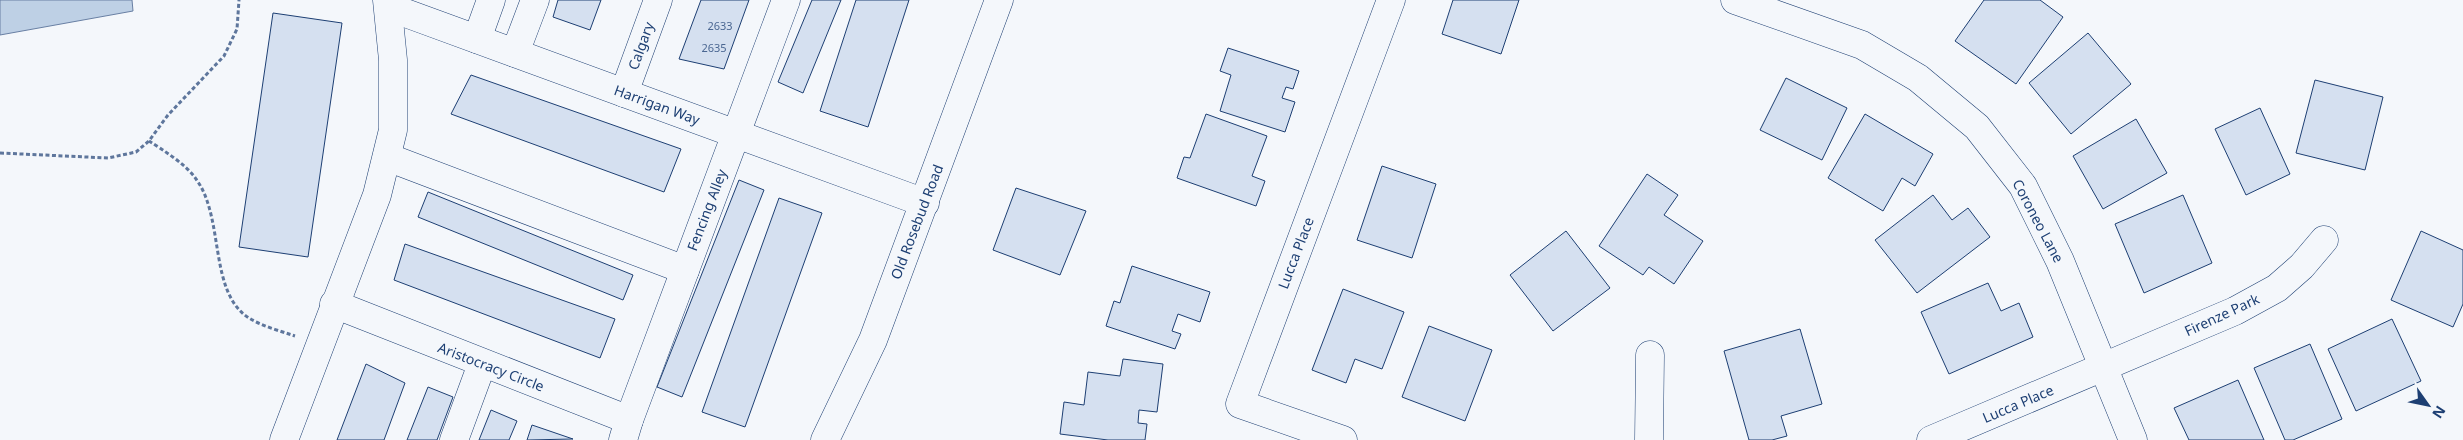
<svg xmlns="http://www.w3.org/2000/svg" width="2463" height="440" font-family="'Noto Sans',sans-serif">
<rect width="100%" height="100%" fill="#f4f7fb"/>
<path fill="#bed0e5" stroke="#687fa3" d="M0 0H132L133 11 0 35Z"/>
<g fill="#d5e0f0" stroke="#1d3f73">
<path d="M558 0H601L590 30 553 17Z"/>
<path d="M701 0H749L724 69 679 59Z"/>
<path d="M812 0H841L803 93 778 82Z"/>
<path d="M856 0H909L868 127 820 111Z"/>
<path d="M1453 0H1519L1501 54 1442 34Z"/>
<path d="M1984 0H2040L2063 17 2016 84 1955 41Z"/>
<path d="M273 13 342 23 308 257 239 247Z"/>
<path d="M2088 33 2131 84 2071 134 2029 83Z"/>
<path d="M1228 48 1299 71 1293 89 1286 87 1282 98 1295 102 1285 132 1220 111 1231 75 1220 71Z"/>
<path d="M471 75 681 149 664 192 451 114Z"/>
<path d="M1786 78 1847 108 1822 160 1760 130Z"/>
<path d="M2315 80 2383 97 2365 170 2296 153Z"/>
<path d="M2260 108 2290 174 2246 195 2215 129Z"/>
<path d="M1206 114 1267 136 1252 176 1265 181 1256 206 1177 178 1184 157 1190 158Z"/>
<path d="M1865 114 1933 154 1915 186 1902 178 1883 211 1828 178Z"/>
<path d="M2136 119 2167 173 2103 209 2073 156Z"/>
<path d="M1382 166 1436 184 1412 258 1357 240Z"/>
<path d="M1647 174 1678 195 1664 215 1703 241 1674 284 1649 267 1643 275 1599 246Z"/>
<path d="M739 180 764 190 682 397 657 387Z"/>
<path d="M1016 188 1086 211 1060 275 993 250Z"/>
<path d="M428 192 633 275 623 300 418 217Z"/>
<path d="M1933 195 1952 220 1968 208 1990 237 1917 293 1875 240Z"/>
<path d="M2183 195 2212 263 2144 293 2115 224Z"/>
<path d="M779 198 822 213 745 427 702 412Z"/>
<path d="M1566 231 1610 288 1553 331 1510 275Z"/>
<path d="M2421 231 2463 250V304L2453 327 2391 300Z"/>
<path d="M405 244 615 319 600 358 394 280Z"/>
<path d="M1132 266 1210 292 1200 322 1178 314 1172 331 1181 334 1175 349 1106 326 1114 301 1120 303Z"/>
<path d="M1988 283 2001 311 2019 303 2033 337 1949 374 1921 312Z"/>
<path d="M1343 289 1404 312 1382 369 1355 359 1346 383 1312 370Z"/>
<path d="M2392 319 2421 381 2356 411 2328 349Z"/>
<path d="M1429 326 1492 350 1465 421 1402 397Z"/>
<path d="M1800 329 1822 404 1781 416 1787 436 1772 440H1749L1724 351Z"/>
<path d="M2310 344 2342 419 2293 440H2285L2254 368Z"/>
<path d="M1123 359 1163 364 1157 412 1139 410 1138 423 1147 424 1145 440H1108L1060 434 1064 402 1084 405 1088 372 1120 376Z"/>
<path d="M366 364 405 383 384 440H337Z"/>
<path d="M2238 380 2264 440H2189L2174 408Z"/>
<path d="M428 387 453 397 437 440H407Z"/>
<path d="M491 410 517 421 509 440H479Z"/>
<path d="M532 425 573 439 527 440Z"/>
</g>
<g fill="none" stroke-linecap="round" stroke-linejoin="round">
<g stroke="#1d3f73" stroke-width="29">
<g id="minor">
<path d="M1735 0 1862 45 1918 78 1977 127 2023 186 2060 261 2133 440"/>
<path d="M389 7 925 203"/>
<path d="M477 39 491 0"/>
<path d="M515 53 535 0"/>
<path d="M624 93 658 0"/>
<path d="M387 157 685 270"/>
<path d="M334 304 629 420 623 440"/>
<path d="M629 420 786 0"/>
<path d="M284 440 377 195 393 130V60L387 0"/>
<path d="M454 440 482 364"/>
<path d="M825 440 873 340 999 0"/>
<path d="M1343 440 1240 404 1391 0"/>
<path d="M1649 440 1650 355"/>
<path d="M1931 440 2235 311 2277 288 2302 266 2324 240"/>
</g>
</g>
<g stroke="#5e769c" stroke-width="3" stroke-dasharray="4 2.5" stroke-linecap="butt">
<path d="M149 141C163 150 187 165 196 179 225 218 208 292 249 318 262 326 280 331 295 336"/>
<path d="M0 153 108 158 136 152 149 141 168 115 224 56 237 29 239 0"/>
</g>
<use href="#minor" stroke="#f4f7fb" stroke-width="28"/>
</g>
<g text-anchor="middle" stroke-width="4" stroke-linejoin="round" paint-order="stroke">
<g font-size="11" fill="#4b6792">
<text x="720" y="30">2633</text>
<text x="714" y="52">2635</text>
</g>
<g font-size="14" fill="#1d3f73" stroke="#f4f7fb">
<text transform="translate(641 46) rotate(-70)" y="5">Calgary</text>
<text transform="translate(657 105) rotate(20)" y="5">Harrigan Way</text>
<text transform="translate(707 210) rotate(-69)" y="5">Fencing Alley</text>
<text transform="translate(2038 221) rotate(62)" y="5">Coroneo Lane</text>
<text transform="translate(917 222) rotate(-69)" y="5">Old Rosebud Road</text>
<text transform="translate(1296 253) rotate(-69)" y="5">Lucca Place</text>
<text transform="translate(2222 315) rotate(-25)" y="5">Firenze Park</text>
<text transform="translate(491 367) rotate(21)" y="5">Aristocracy Circle</text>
<text transform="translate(2018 404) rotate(-23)" y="5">Lucca Place</text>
</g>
</g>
<g transform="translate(2428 405) rotate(123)" stroke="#f4f7fb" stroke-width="4" paint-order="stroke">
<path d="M0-4L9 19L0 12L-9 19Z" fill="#1d3f73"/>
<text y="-8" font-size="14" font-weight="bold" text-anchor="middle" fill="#1d3f73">N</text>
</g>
</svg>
